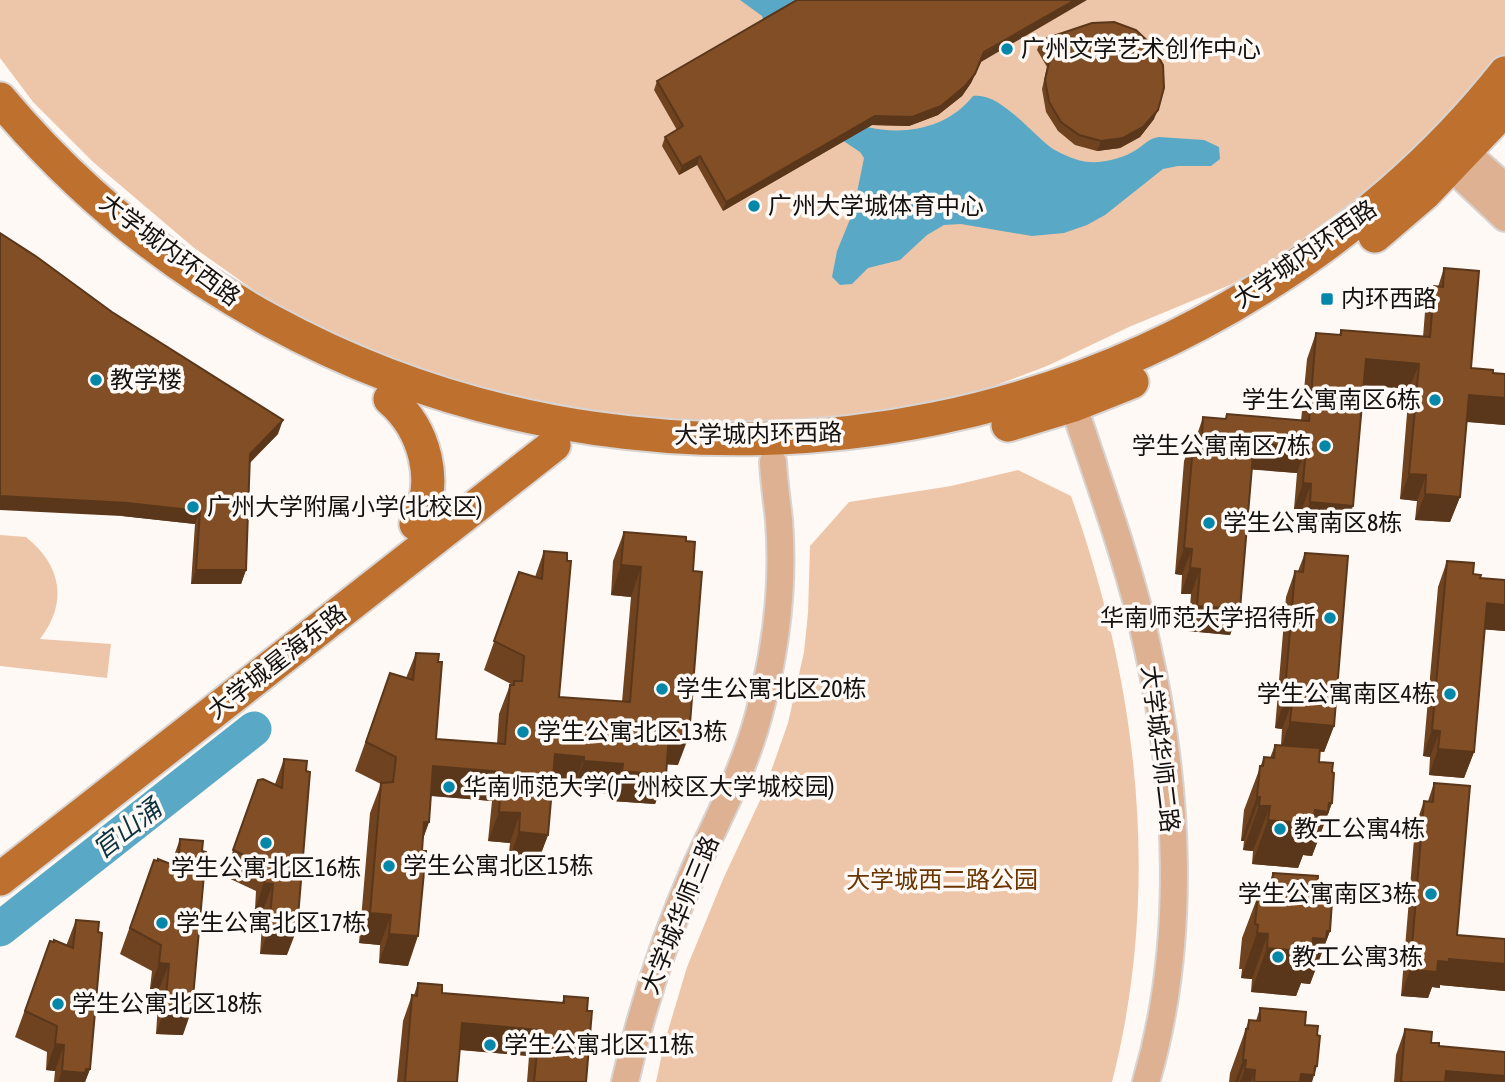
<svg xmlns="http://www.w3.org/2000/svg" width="1505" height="1082" font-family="'Asap Condensed','Noto Sans SC',sans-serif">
<rect width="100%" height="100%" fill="#fff9f5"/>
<g fill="#edc6aa">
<path d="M0 0H1505V68L1322 233 1230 285 1129 327 1047 366 936 408 758 433 526 409 307 328 193 247 93 162 33 102 0 58Z"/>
<path d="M1018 470 1071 496C1138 685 1162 886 1112 1082H656L664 1044 687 967 724 877 763 794 788 723 804 652 808 613 810 546 849 502 951 486Z"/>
<path d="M0 535 26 537C62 566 68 603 40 639L111 644 107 678 0 666Z"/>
</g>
<path fill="#59a9c6" d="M740 0H797L867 127C905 136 948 128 973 96 1001 92 1032 135 1053 149 1064 155 1077 161 1089 162 1104 163 1124 158 1136 150 1144 145 1149 138 1159 137L1204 140 1219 147 1220 159 1211 166H1178L1163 169 1105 215 1087 225 1064 233 1032 236 961 224 944 225 927 235 900 260 868 268 852 284 840 285 832 277 837 251 853 212 864 158 860 152 839 138 771 45 762 16Z"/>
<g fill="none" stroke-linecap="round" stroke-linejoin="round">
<path stroke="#59a9c6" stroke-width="35" d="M0 929 254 729"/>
<g stroke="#d9d4d1" stroke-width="30">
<g id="minor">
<path d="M1448 146 1466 152 1505 187"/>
<path d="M1443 148 1451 167 1505 218"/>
<path d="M1067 386C1095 472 1128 558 1147 645 1179 787 1187 942 1146 1082"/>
<path d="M625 1082C642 1007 665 936 696 866 719 816 745 768 759 714 776 651 784 585 779 520 777 501 774 482 773 462"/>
</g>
</g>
<g stroke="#d9d4d1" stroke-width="37">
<g id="major">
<path d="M0 99C311 470 854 543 1260 289 1352 232 1438 158 1505 73"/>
<path d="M1375 236 1424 194 1505 109"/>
<path d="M390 399C425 429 440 483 416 524"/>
<path d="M1008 425 1074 405 1132 382"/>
<path d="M0 879 554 445"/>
</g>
</g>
<use href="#minor" stroke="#ddb192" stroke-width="26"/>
<use href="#major" stroke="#be702e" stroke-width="33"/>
</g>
<g fill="#6f4320">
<path d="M1041 40 1154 119 1140 137 1120 148 1097 151 1075 145 1058 131 1046 112 1042 89 1047 67 1037 50Z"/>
<path d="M981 62 971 83 962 96 938 115 909 126 872 125 723 211 697 165 679 175 662 146 665 137 677 130 654 90 657 81Z"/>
<path d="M1444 268 1471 368 1493 373 1505 374V425L1466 422 1460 497 1450 522 1415 520 1417 501 1400 499 1409 389 1364 385 1344 532 1300 528 1302 509H1294L1297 473 1251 469 1240 609 1230 635 1188 631 1191 594H1181L1182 575 1175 574 1184 461 1194 435H1197L1203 417 1225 419 1227 414 1301 421 1307 359 1316 333 1339 335 1341 330 1423 337 1425 312 1434 286 1438 287Z"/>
<path d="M278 434 250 463 246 570 241 584H191L195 524 122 516Z"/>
<path d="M624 532 686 537 678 765 667 764 666 775 655 804 612 801V794L573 790 574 786 552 784 548 835 537 864 508 862 510 843 488 841 492 801 431 796 429 822 423 839 408 966 379 963 380 945 359 943 370 813 381 784 355 771 390 673 406 678 416 653 436 739 497 744 499 714 510 685H513L484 670 519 572 535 577 544 551 559 697 622 702 631 597 611 595 613 561Z"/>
<path d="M1305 553 1334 726 1324 752 1320 751 1319 762 1332 772V803L1312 856 1303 855 1298 868 1252 864 1253 851 1243 850 1244 841H1241L1244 810 1264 757 1270 758 1275 745H1281L1282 729 1275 728 1286 597 1295 571H1298Z"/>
<path d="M1447 561 1480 578 1505 580V631L1484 629 1474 752 1464 778 1429 775 1430 757 1423 756 1438 587Z"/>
<path d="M284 759 287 955 260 954 263 910 255 909 256 891 224 876 258 780 275 784Z"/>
<path d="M1434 783 1457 935 1505 939V991L1440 985V988L1432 987 1428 998 1401 996 1415 827 1424 801H1428Z"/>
<path d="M180 839 183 1035 156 1034 159 989H150L152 971 120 954 154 860 171 864Z"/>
<path d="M1273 873 1317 890 1330 900V931L1310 984 1301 983 1296 996 1251 992 1252 979 1241 978 1242 969H1239L1242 938 1262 885 1268 886Z"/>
<path d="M76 920 90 1069 85 1082H54L55 1071 46 1070 47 1052 15 1037 50 941 66 946Z"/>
<path d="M418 983 442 993 562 1003 564 996 587 1011 586 1082H527L529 1056 459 1050 457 1082H397L403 1021 412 995H414Z"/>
<path d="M1260 1008 1305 1025 1312 1082H1229L1230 1073 1249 1020 1256 1021Z"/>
<path d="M1405 1029 1439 1046 1505 1082H1394L1396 1055Z"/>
</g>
<g fill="#5a371a">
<path d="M1075 0H1087L981 62 971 83 962 96 938 115 909 126 872 125 723 211 726 202Z"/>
<path d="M1158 110 1154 119 1140 137 1120 148 1097 151 1101 141Z"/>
<path d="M700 156 697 165 679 175 682 166Z"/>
<path d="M1366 359 1419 364 1409 389 1357 385Z"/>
<path d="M1469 395 1505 398V425L1459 421Z"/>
<path d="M283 420 278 434 245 467 250 454Z"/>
<path d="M1254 443 1306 447 1297 473 1244 469Z"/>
<path d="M1409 474 1426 475 1417 501 1400 499Z"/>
<path d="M1303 483 1311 484 1302 509H1294Z"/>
<path d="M1425 494 1460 497 1450 522 1415 520Z"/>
<path d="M0 496 127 503 200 511 195 524 122 516 0 510Z"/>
<path d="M1310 502 1353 506 1344 532 1300 528Z"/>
<path d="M1184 548 1192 549 1182 575 1175 574Z"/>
<path d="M621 565 641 567 631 597 611 595Z"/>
<path d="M1190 568 1200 569 1191 594H1181Z"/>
<path d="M196 570H246L241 584H191Z"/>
<path d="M1487 603 1505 605V631L1477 629Z"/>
<path d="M1197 606 1240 609 1230 635 1188 631Z"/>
<path d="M1284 702 1292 703 1282 729 1275 728Z"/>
<path d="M1290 722 1334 726 1324 752 1281 748Z"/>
<path d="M1432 730 1440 731 1430 757 1423 756Z"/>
<path d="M669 734 689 736 678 765 659 764Z"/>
<path d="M1438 749 1474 752 1464 778 1429 775Z"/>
<path d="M555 754 584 757 574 786 544 784Z"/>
<path d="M584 761 623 764 612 794 573 790Z"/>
<path d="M433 766 502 772 492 801 422 795Z"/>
<path d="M622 771 666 775 655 804 612 801Z"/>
<path d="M1257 797H1260L1244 841H1241Z"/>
<path d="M1329 803H1332L1312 856 1303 855 1298 868 1252 864 1268 820 1315 810Z"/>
<path d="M1259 806H1270L1253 851 1243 850Z"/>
<path d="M499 812 520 813 510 843 488 841Z"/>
<path d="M424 822H429L418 852Z"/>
<path d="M519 832 548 835 537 864 508 862Z"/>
<path d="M264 883 273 884 263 910 255 909Z"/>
<path d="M370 913 391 915 380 945 359 943Z"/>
<path d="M269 928 297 929 287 955 260 954Z"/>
<path d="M1327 931H1330L1310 984 1301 983 1296 996 1251 992 1267 948 1313 938Z"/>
<path d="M1257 933 1268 934 1252 979 1241 978Z"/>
<path d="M389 934 418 936 408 966 379 963Z"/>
<path d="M1449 959 1505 964V991L1440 985V988L1432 987 1428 998 1401 996 1410 970 1438 961Z"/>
<path d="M159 963 169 964 159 989H150Z"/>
<path d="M165 1008 192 1009 183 1035 156 1034Z"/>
<path d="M462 1023 539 1030 529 1056 452 1049Z"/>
<path d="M55 1044 64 1045 55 1071 46 1070Z"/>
<path d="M1243 1060H1246L1238 1082H1235Z"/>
<path d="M1315 1066H1317L1312 1082H1298L1301 1074Z"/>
<path d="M86 1069H90L85 1082H58L62 1071Z"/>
<path d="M1245 1069 1255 1070 1251 1082H1240Z"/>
<path d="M1446 1071 1505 1076V1082H1441Z"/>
</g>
<g fill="#814e25" stroke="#5a371a" stroke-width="2">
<path d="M797 0H1075L984 52 975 74 965 86 941 106 912 117 875 116 726 202 700 156 682 166 665 137 683 126 657 81Z"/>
<path d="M1114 22 1136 30 1152 45 1163 65 1164 88 1158 110 1143 127 1123 138 1101 141 1079 135 1061 122 1049 102 1045 80 1050 58 1041 40 1092 23Z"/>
<path d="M0 233 37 257 112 312 283 420 250 454 246 570H196L200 511 127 503 0 496Z"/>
<path d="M1444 268 1479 271 1471 368 1493 370V373L1505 374V398L1469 395 1460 497 1425 494 1426 475 1409 474 1419 364 1366 359 1353 506 1310 502 1311 484 1303 483 1306 447 1254 443 1240 609 1197 606 1200 569 1190 568 1192 549 1184 548 1194 435 1202 436 1203 417 1226 419 1227 414 1309 421 1316 333 1341 335V330L1430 337 1434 286 1443 287Z"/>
<path d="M624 532 686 537V541L695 542 693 571 702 572 689 736 669 734 666 775 622 771 623 764 584 761V757L555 754 548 835 519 832 520 813 499 812 502 772 433 766 429 822H424L422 851H426L418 936 389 934 391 915 370 913 381 783 393 782 396 757 366 742 390 673 413 680 416 653 439 654 438 662H442L436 739 505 744 510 685H514V681H522L524 656 494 641 519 572 542 579 544 551 567 553V561H571L559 697 630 702 641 567 621 565Z"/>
<path d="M1305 553 1348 556 1334 726 1290 722 1292 703 1284 702 1295 571 1303 572Z"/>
<path d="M1447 561 1474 563 1473 574 1481 575 1480 578 1505 580V605L1487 603 1474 752 1438 749 1440 731 1432 730Z"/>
<path d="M1275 745 1320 748 1319 762 1333 763 1332 772 1334 773 1332 803H1329L1328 812 1315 810 1314 824 1268 820 1270 806H1259L1260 797H1257L1260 766H1263L1264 757 1274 758Z"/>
<path d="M284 759 307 761 306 771 310 772 297 929 269 928 273 884 264 883 265 865 233 850 258 780 263 779 282 788Z"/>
<path d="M1434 783 1470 786 1457 935 1505 939V964L1449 959V962L1438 961 1437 972 1410 970 1424 801 1433 802Z"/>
<path d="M180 839 203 841 202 851 206 852 192 1009 165 1008 169 964 159 963 161 945 130 928 154 860 158 861V859L178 867Z"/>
<path d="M1273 873 1318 876 1317 890 1331 891 1330 900 1332 901 1330 931H1327L1326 939 1313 938 1312 952 1267 948 1268 934 1257 933 1258 925 1255 924 1258 894H1261L1262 885 1272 886Z"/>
<path d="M76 920 99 922 98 932 102 933 90 1069H86L85 1073 62 1071 64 1045 55 1044 57 1026 25 1011 50 941 54 942V940L73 948Z"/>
<path d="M418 983 442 985V993L564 1003V996L588 998 587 1011H592L586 1082H534L539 1030 462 1023 457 1082H405L412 995 417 996Z"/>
<path d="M1260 1008 1306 1012 1305 1025 1318 1026 1317 1035 1320 1036 1317 1066H1315L1314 1075 1301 1074 1300 1082H1254L1255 1070 1245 1069 1246 1060H1243L1246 1029H1248L1249 1020 1260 1021Z"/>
<path d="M1405 1029 1432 1032 1431 1043H1439V1046L1505 1052V1076L1446 1071 1445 1082H1401Z"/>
</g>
<g fill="#0487a9" stroke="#fff9f5" stroke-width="2.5">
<circle cx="1007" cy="49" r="7"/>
<circle cx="754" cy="206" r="7"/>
<rect x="1320" y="292" width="14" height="14" rx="3.5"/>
<circle cx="96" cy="380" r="7"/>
<circle cx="1435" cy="400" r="7"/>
<circle cx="1325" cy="446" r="7"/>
<circle cx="193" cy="507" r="7"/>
<circle cx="1209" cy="523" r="7"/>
<circle cx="1330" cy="618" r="7"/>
<circle cx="662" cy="689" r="7"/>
<circle cx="1450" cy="694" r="7"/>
<circle cx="523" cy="732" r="7"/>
<circle cx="449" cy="787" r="7"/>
<circle cx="1280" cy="829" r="7"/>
<circle cx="266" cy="843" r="7"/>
<circle cx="389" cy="866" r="7"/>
<circle cx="1431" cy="894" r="7"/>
<circle cx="162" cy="923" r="7"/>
<circle cx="1278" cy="957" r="7"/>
<circle cx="58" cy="1004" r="7"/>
<circle cx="490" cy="1045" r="7"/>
</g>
<g text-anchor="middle" stroke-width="7" stroke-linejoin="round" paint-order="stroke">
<g font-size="24" fill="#141211" stroke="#fff9f5" text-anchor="start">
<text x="1021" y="57">广州文学艺术创作中心</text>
<text x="768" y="214">广州大学城体育中心</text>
<text x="1341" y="307">内环西路</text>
<text x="110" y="388">教学楼</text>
<text x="1421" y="408" text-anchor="end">学生公寓南区6栋</text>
<text x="1311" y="454" text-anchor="end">学生公寓南区7栋</text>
<text x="207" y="515">广州大学附属小学(北校区)</text>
<text x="1223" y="531">学生公寓南区8栋</text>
<text x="1316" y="626" text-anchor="end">华南师范大学招待所</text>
<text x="676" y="697">学生公寓北区20栋</text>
<text x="1436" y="702" text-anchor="end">学生公寓南区4栋</text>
<text x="537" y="740">学生公寓北区13栋</text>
<text x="463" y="795">华南师范大学(广州校区大学城校园)</text>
<text x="1294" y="837">教工公寓4栋</text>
<text x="403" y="874">学生公寓北区15栋</text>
<text x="266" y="876" text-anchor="middle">学生公寓北区16栋</text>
<text x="1417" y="902" text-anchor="end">学生公寓南区3栋</text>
<text x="176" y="931">学生公寓北区17栋</text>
<text x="1292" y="965">教工公寓3栋</text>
<text x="72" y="1012">学生公寓北区18栋</text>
<text x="504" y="1053">学生公寓北区11栋</text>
</g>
<g font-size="24" fill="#141211" stroke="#fff9f5">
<text transform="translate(170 250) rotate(37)" y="8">大学城内环西路</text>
<text transform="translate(1305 254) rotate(-35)" y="8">大学城内环西路</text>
<text transform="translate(758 434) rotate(-1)" y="8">大学城内环西路</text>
<text transform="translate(277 662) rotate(-38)" y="8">大学城星海东路</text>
<text transform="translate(1160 749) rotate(83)" y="8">大学城华师二路</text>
<text transform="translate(680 915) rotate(-68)" y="8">大学城华师三路</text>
</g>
<g font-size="24" fill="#6a3500" stroke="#fff9f5">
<text x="942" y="888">大学城西二路公园</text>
</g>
<g font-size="26" font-style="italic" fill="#0c333f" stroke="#fff9f5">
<text transform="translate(127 829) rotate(-38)" y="9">官山涌</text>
</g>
</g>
</svg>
